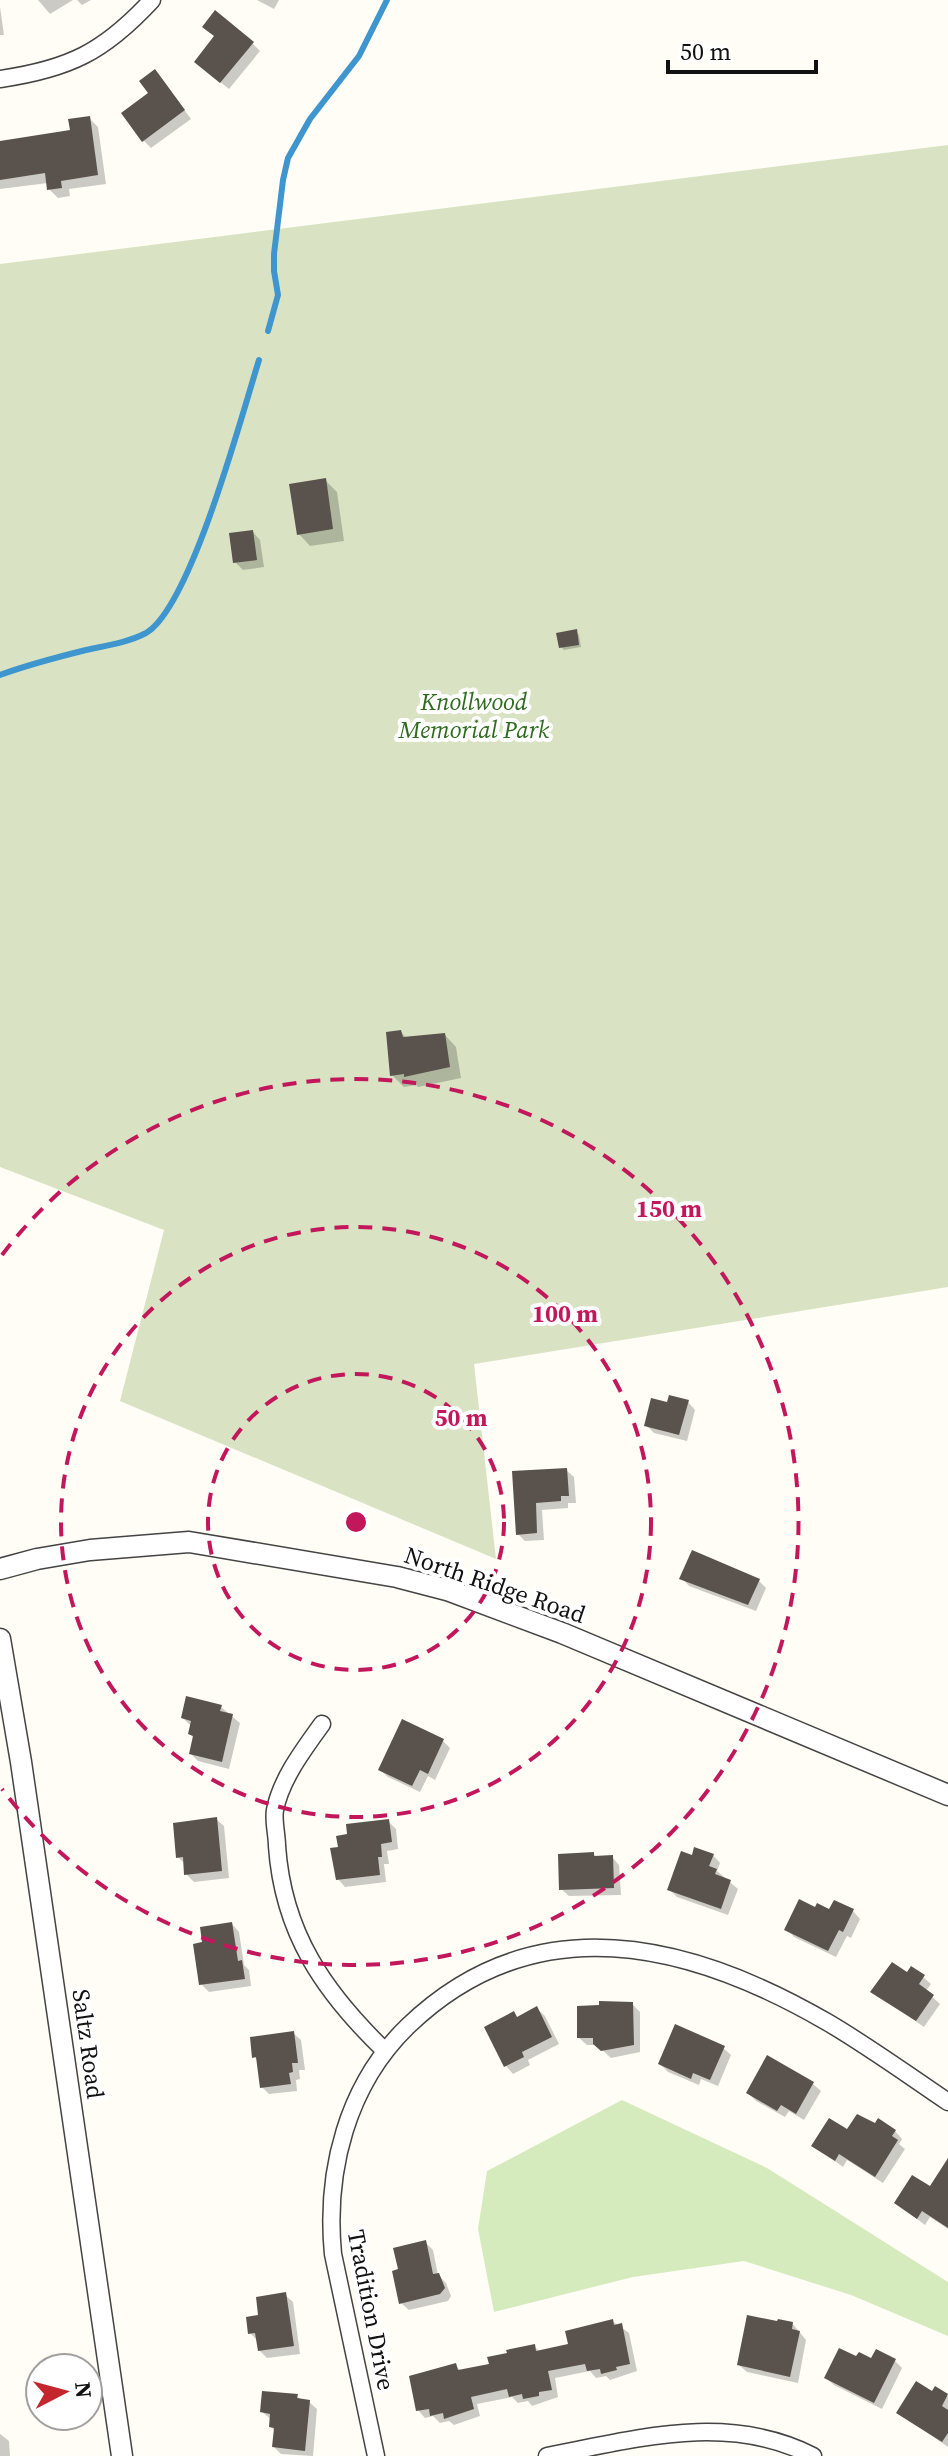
<svg xmlns="http://www.w3.org/2000/svg" width="948" height="2456" font-family="'Source Serif 4',serif">
<rect width="100%" height="100%" fill="#fffdf5"/>
<path fill="#d5ebbd" d="M622 2100 767 2168 948 2282V2336L851 2295 744 2261 633 2277 494 2312 478 2229 487 2171Z"/>
<path fill="#d9e3c4" d="M948 145V1287L474 1364 496 1559 120 1401 164 1230 0 1167V264Z"/>
<g fill="#0003">
<path d="M38 0H73L50 14Z"/>
<path d="M77 0H91L82 5Z"/>
<path d="M257 0H279L274 9Z"/>
<path d="M0 7 4 35H0Z"/>
<path d="M252 43 260 51 229 89 204 69Z"/>
<path d="M162 79 191 119 151 148 144 141 151 94Z"/>
<path d="M89 118 98 127 106 184 69 189 70 196 58 198 49 189 48 183 0 189V143L72 132Z"/>
<path d="M325 480 337 492 344 541 310 546 299 534Z"/>
<path d="M253 532 260 540 264 567 243 570 235 562Z"/>
<path d="M576 632 579 635 581 647 564 650 561 647Z"/>
<path d="M401 1032 407 1039 445 1035 456 1047 461 1078 418 1087 416 1085 404 1087 392 1075Z"/>
<path d="M688 1402 695 1410 687 1441 654 1433 646 1425 669 1405Z"/>
<path d="M566 1470 574 1477 576 1503H568V1508L542 1510 544 1540 525 1541 518 1534 514 1473Z"/>
<path d="M682 1578 758 1580 766 1588 756 1611 689 1586Z"/>
<path d="M221 1707 240 1723 229 1769 198 1761 191 1754 194 1738 190 1734V1725L183 1718Z"/>
<path d="M443 1741 450 1748 435 1780 428 1776 420 1792 388 1777 380 1770Z"/>
<path d="M216 1819 224 1826 229 1878 194 1882 186 1874 185 1864 178 1857Z"/>
<path d="M389 1822 396 1829 398 1849 387 1851 389 1864H384L386 1882 345 1887 338 1879Z"/>
<path d="M594 1854 597 1858 612 1857 619 1865 621 1895 569 1896 561 1889Z"/>
<path d="M713 1855 720 1863 717 1871 738 1889 728 1915 677 1897 670 1890Z"/>
<path d="M816 1910 853 1911 860 1919 851 1938 847 1936 836 1957 794 1937 787 1929Z"/>
<path d="M232 1924 239 1932 244 1965 249 1970 251 1986 209 1992 201 1984 204 1944Z"/>
<path d="M908 1975 923 1977 931 1984 926 1991 940 2004 924 2027 873 1992Z"/>
<path d="M632 2004 640 2012V2052L611 2058 597 2045H587L579 2038Z"/>
<path d="M537 2009 545 2016 559 2044 528 2060 530 2065 513 2074 506 2066 486 2028 518 2018Z"/>
<path d="M293 2033 301 2040 305 2070H299L300 2079 296 2080 297 2091 269 2094 262 2087 259 2061 254 2057Z"/>
<path d="M723 2048 731 2055 718 2086 701 2079 699 2085 668 2072 660 2064Z"/>
<path d="M768 2058 813 2084 821 2091 804 2120 789 2111 785 2117 756 2101 748 2093Z"/>
<path d="M895 2131 902 2139 899 2144 905 2149 883 2183 847 2160 843 2167 814 2146 848 2132Z"/>
<path d="M948 2178V2229L930 2217 925 2225 896 2203Z"/>
<path d="M425 2242 433 2250 438 2275 446 2283 451 2296 448 2301 409 2310 401 2303 400 2271Z"/>
<path d="M285 2295 293 2302 300 2354 267 2358 260 2351 258 2341 250 2333 260 2317Z"/>
<path d="M612 2321 629 2333 637 2371 610 2380 606 2376 596 2378 590 2371 555 2378 558 2397 532 2406 528 2401 518 2403 512 2397 477 2404 480 2416 454 2425 449 2421 440 2423 433 2416 425 2418 418 2410 456 2366 461 2371 491 2365 534 2346 540 2352 570 2346Z"/>
<path d="M792 2323 806 2340 798 2383 747 2372 739 2365Z"/>
<path d="M857 2359 894 2360 902 2368 882 2409 834 2385 826 2378Z"/>
<path d="M936 2389 948 2396V2447L899 2413 933 2394Z"/>
<path d="M297 2396 302 2401 309 2402 317 2409 313 2456 281 2454 274 2447 275 2431 271 2427 272 2420 262 2412Z"/>
<path d="M0 2434 9 2441 10 2456H0Z"/>
</g>
<g fill="none" stroke-linecap="round" stroke-linejoin="round">
<g stroke="#3f96cf" stroke-width="6">
<path d="M268 331 278 295 274 271V254L283 180 288 158 310 119 359 56 387 0"/>
<path d="M0 675C27 665 54 658 82 651 103 646 127 643 146 633 191 607 242 414 259 360"/>
</g>
</g>
<g fill="#5a524d">
<path d="M215 10 254 42 220 83 194 62 214 36 202 27Z"/>
<path d="M155 69 185 110 142 142 121 113 148 93 139 81Z"/>
<path d="M90 116 98 175 61 181 62 188 47 190 45 173 0 180V141L70 130 68 119Z"/>
<path d="M326 478 333 529 297 535 289 484Z"/>
<path d="M253 530 257 560 233 563 229 533Z"/>
<path d="M577 629 579 645 559 648 556 633Z"/>
<path d="M401 1030 403 1037 445 1033 450 1067 404 1077V1074L390 1076 386 1032Z"/>
<path d="M669 1395 689 1400 679 1435 644 1426 651 1398 667 1402Z"/>
<path d="M567 1468 569 1496H561V1501L536 1503 537 1533 516 1535 512 1471Z"/>
<path d="M692 1550 760 1579 748 1605 679 1579Z"/>
<path d="M186 1696 222 1705 220 1711 233 1714 222 1762 189 1754 193 1736 188 1734 191 1721 181 1718Z"/>
<path d="M402 1719 444 1739 428 1774 420 1770 412 1786 378 1770Z"/>
<path d="M217 1817 222 1871 184 1875 183 1857 176 1858 173 1823Z"/>
<path d="M389 1819 392 1842 381 1844 382 1857H378L380 1875 336 1880 330 1848 338 1847 336 1836 347 1834 346 1824Z"/>
<path d="M694 1847 714 1854 709 1866 717 1869 715 1874 731 1880 721 1909 667 1890 681 1851 692 1855Z"/>
<path d="M594 1852V1856L613 1855 614 1888 559 1890 558 1854Z"/>
<path d="M799 1899 815 1907 817 1903 829 1909 834 1900 854 1909 843 1932 839 1930 828 1951 784 1930Z"/>
<path d="M232 1922 238 1961 242 1960 245 1979 199 1985 193 1944 202 1942 200 1927Z"/>
<path d="M892 1962 907 1972 911 1966 925 1975 919 1984 934 1995 916 2021 870 1992Z"/>
<path d="M599 2001 633 2002 634 2045 601 2051 593 2044V2038H577V2006L599 2005Z"/>
<path d="M537 2006 552 2037 522 2052 524 2057 504 2067 484 2027 514 2011 517 2017Z"/>
<path d="M675 2024 725 2046 710 2080 693 2073 691 2079 658 2064Z"/>
<path d="M294 2031 298 2063H292L293 2072 289 2073 291 2084 260 2088 256 2057 252 2058 250 2037Z"/>
<path d="M767 2055 814 2082 796 2114 781 2105 777 2111 746 2093Z"/>
<path d="M857 2114 875 2123 878 2118 896 2130 892 2136 898 2140 875 2177 839 2154 835 2161 811 2146 829 2118 847 2129Z"/>
<path d="M948 2158V2228L922 2211 917 2219 894 2203 912 2175 930 2186Z"/>
<path d="M426 2240 433 2274 439 2273 445 2288 440 2294 399 2304 392 2271 398 2269 393 2248Z"/>
<path d="M286 2292 294 2346 258 2351 255 2333 248 2334 246 2317 258 2315 256 2297Z"/>
<path d="M747 2315 777 2321 778 2319 793 2322 792 2329 800 2331 790 2377 737 2365Z"/>
<path d="M613 2319 614 2325 622 2323 630 2364 616 2367 617 2370 601 2374 600 2369 587 2371 585 2364 548 2371 552 2390 539 2392V2396L523 2399 522 2394 509 2397 507 2389 471 2397 474 2409 444 2419 443 2413 430 2416 429 2409 416 2411 409 2376 456 2363 458 2370 489 2364 487 2357 507 2353 506 2350 535 2344 536 2351 568 2344 565 2331Z"/>
<path d="M839 2348 856 2356 859 2352 871 2358 876 2349 896 2359 874 2403 824 2378Z"/>
<path d="M916 2381 932 2391 935 2386 948 2394 942 2406 948 2410V2433L942 2442 896 2413Z"/>
<path d="M262 2391 298 2394 297 2398 310 2400 305 2451 272 2447 274 2428 269 2427 270 2414 260 2412Z"/>
</g>
<g fill="none" stroke-linecap="round" stroke-linejoin="round">
<g stroke="#444" stroke-width="19">
<g id="minor">
<path d="M0 79C69 69 104 52 152 0"/>
<path d="M322 1724C304 1749 281 1779 275 1810 273 1820 277 1835 277 1846 283 1933 324 1992 385 2051"/>
<path d="M376 2456 333 2254C325 2171 347 2085 408 2026 535 1904 689 1942 827 2022 868 2046 908 2075 948 2102"/>
<path d="M547 2456C636 2439 727 2412 813 2456"/>
</g>
</g>
<g stroke="#444" stroke-width="23">
<g id="tertiary">
<path d="M0 1569 37 1559 90 1550 189 1542 397 1577 447 1590 562 1633 948 1795"/>
<path d="M0 1639 21 1762 122 2456"/>
</g>
</g>
<use href="#minor" stroke="#fff" stroke-width="16"/>
<use href="#tertiary" stroke="#fff" stroke-width="20"/>
</g>
<g fill="none" stroke="#c2185b" stroke-width="4" stroke-dasharray="14 10">
<circle cx="356" cy="1522" r="148"/>
<circle cx="356" cy="1522" r="295"/>
<path d="M2 1255A443 443 0 1 1 2 1789"/>
</g>
<g text-anchor="middle" stroke-width="8" stroke-linejoin="round" paint-order="stroke">
<g font-size="24" font-style="italic" fill="#2f6b1f" stroke="#fff">
<text x="474" y="710">Knollwood<tspan x="474" dy="28">Memorial Park</tspan></text>
</g>
<g font-size="24" fill="#111" stroke="#fff">
<text transform="translate(495 1585) rotate(19)" y="8">North Ridge Road</text>
<text transform="translate(88 2044) rotate(82)" y="8">Saltz Road</text>
<text transform="translate(371 2310) rotate(79)" y="8">Tradition Drive</text>
</g>
</g>
<circle cx="356" cy="1522" r="12" fill="#c2185b" stroke="#fff" stroke-width="4"/>
<g font-size="24" text-anchor="middle" font-weight="bold" fill="#c2185b" stroke="#fff" stroke-width="8" stroke-linejoin="round" paint-order="stroke">
<text x="669" y="1217">150 m</text>
<text x="565" y="1322">100 m</text>
<text x="461" y="1426">50 m</text>
</g>
<g transform="translate(64 2392) rotate(84)"><circle r="38" fill="#ffffff" stroke="#a0a0a0" stroke-width="2"/>
<path d="M0-6L14 30L0 20L-14 30Z" fill="#c4262e"/>
<text y="-12" font-size="22" font-weight="bold" text-anchor="middle" fill="#111111">N</text>
</g>
<path d="M668 60v12h148v-12" fill="none" stroke="#111111" stroke-width="4"/>
<text x="680" y="60" font-size="24" fill="#111111" stroke="#ffffff" stroke-width="6" paint-order="stroke">50 m</text>
</svg>
